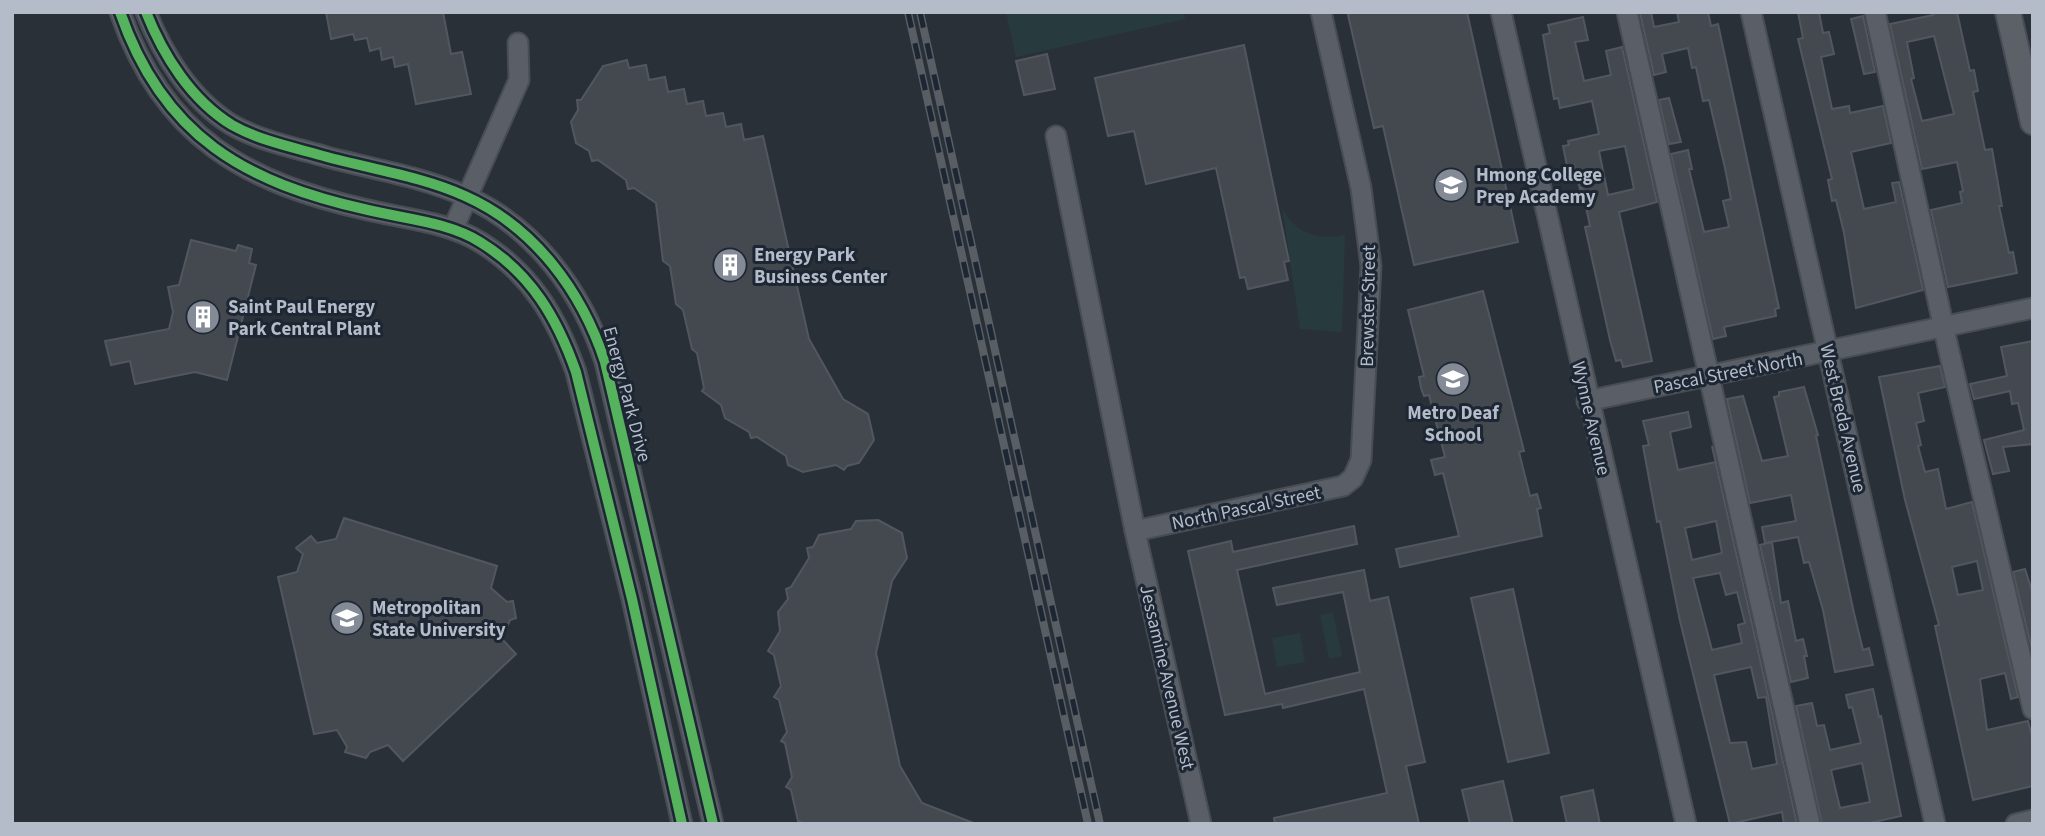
<svg xmlns="http://www.w3.org/2000/svg" width="2045" height="836" font-family="'Source Sans 3',sans-serif">
<rect width="100%" height="100%" fill="#2a3038"/>
<g fill="#273a3e">
<path d="M1006 12H1184L1185 19 1016 57Z"/>
<path d="M1282 207C1294 233 1318 241 1345 235L1342 332 1300 329Z"/>
<path d="M1333 612 1342 656 1329 659 1320 615Z"/>
<path d="M1300 633 1305 662 1277 667 1272 638Z"/>
</g>
<g fill="#444950" stroke="#52575f" stroke-width="2" fill-rule="evenodd">
<path d="M326 12H443L451 54 462 52 471 94 416 104 408 64 395 67 393 57 382 60 380 48 370 51 367 38 355 40 353 34 331 39Z"/>
<path d="M1352 12H1467L1518 242 1414 265 1383 126 1374 128 1348 15Z"/>
<path d="M1651 12 1654 27 1679 22 1677 12H1708L1711 26 1718 24 1779 308 1775 309 1776 316 1724 327 1726 336 1713 339 1671 154 1688 150 1692 169H1689L1704 232 1729 227 1723 201 1731 199 1725 168 1709 100 1703 101 1696 67 1692 68 1688 48 1662 54 1666 72 1654 75 1640 13Z"/>
<path d="M1798 12H1819L1823 33 1829 32 1834 54 1821 57 1832 109 1849 106 1850 113 1883 106 1891 143 1851 152 1864 209 1896 202 1892 183 1899 182 1923 290 1856 308 1844 233 1836 200 1832 201 1828 180 1832 179 1798 39 1803 38Z"/>
<path d="M1932 12H1957L1970 71 1974 70 1978 91 1973 92 1985 150 1992 149 2002 206H1999L2009 253 2013 252 2017 273 1948 287 1931 210 1962 203 1960 192 1963 191 1957 162 1922 169 1890 24 1933 15ZM1934 36 1954 114 1922 121 1911 79 1914 78 1907 42Z"/>
<path d="M1863 16 1875 72 1864 74 1851 19Z"/>
<path d="M1583 17 1588 40 1575 42 1584 81 1611 75 1606 51 1622 47 1657 202 1619 212 1652 361 1623 367 1621 360 1616 361 1610 340 1585 227 1590 226 1582 188 1580 189 1574 165 1567 166 1563 146 1569 145 1568 141 1599 134 1592 101 1560 108 1558 98 1554 99 1543 35 1550 33 1548 25ZM1625 146 1634 189 1608 195 1599 151Z"/>
<path d="M1244 45 1289 261 1284 262 1288 280 1248 289 1245 277 1240 278 1216 168 1146 184 1134 131 1108 136 1095 78Z"/>
<path d="M1047 54 1055 89 1024 95 1016 61Z"/>
<path d="M627 60 629 68 646 65 649 80 665 77 668 92 684 89 687 104 703 101 706 116 723 113 726 127 741 124 744 140 763 136 809 339 843 399 868 414 874 440 859 463 847 466 844 470 836 465 803 472 788 465 786 456 757 437 751 438 749 432 725 418 721 405 702 391 704 388 697 353 692 349 683 310 676 304 670 266 663 261 656 203 634 188 628 189 626 180 598 160 592 161 589 151 576 143 571 122 578 110 577 100H581L603 66Z"/>
<path d="M1669 98 1681 142 1669 144 1659 100Z"/>
<path d="M191 240 236 251 238 245 252 249 249 263 256 265 227 380 195 372 135 384 130 361 111 365 105 341 169 329 173 312 168 287 179 285Z"/>
<path d="M1483 291 1524 451 1519 452 1530 496 1537 494 1541 508 1537 509 1542 536 1400 567 1396 549 1459 536 1443 473 1435 475 1431 460 1445 457 1429 395 1424 396 1421 388 1419 377 1424 376 1408 310Z"/>
<path d="M2033 341V444L2003 447 2009 471 1993 474 1984 440 2024 430 2018 403 2012 404 2010 391 1974 399 1970 384 2007 376 2001 347Z"/>
<path d="M1940 366 1945 387 1918 393 1924 421 1916 423 1921 445 1918 446 1925 472 1938 469 1946 509 1972 502 2018 697 2011 699 2005 673 1980 679 1987 730 2028 721 2033 741V786L1973 800 1935 626 1939 625 1905 500 1879 377ZM1977 561 1983 590 1958 595 1952 567Z"/>
<path d="M1804 387 1818 435 1816 436 1854 613 1863 650 1869 648 1873 665 1835 672 1823 610 1809 562 1804 563 1798 537 1765 543 1762 527 1796 521 1791 495 1750 503 1727 399 1743 396 1762 461 1788 456 1774 397 1779 396V392Z"/>
<path d="M1688 412 1691 427 1670 432 1678 470 1716 462 1712 446 1797 824H1784L1782 812 1730 824 1680 621 1660 521 1657 522 1643 446 1649 445 1643 421ZM1716 521 1722 553 1692 560 1685 528ZM1720 573 1726 595 1737 592 1745 623 1738 625 1742 643 1712 650 1693 578ZM1751 667 1758 698 1766 697 1777 764 1752 769 1746 742 1730 743 1714 675Z"/>
<path d="M344 518 497 566 491 588 507 602 513 601 516 618 510 620 502 639 516 654 403 761 388 745 370 752 366 758 345 752 347 747 337 730 314 734 278 577 297 572 303 554 296 548 311 536 317 543 336 539Z"/>
<path d="M878 520 902 533 907 558 892 581 876 653 900 766 922 803 976 824H805L798 821 791 790 786 787 792 777 785 743 781 741 787 732 779 700 774 697 781 686 774 655 768 651 780 631 778 612 788 599 786 589 791 587 809 558 807 548 813 547 819 535 851 529 856 521Z"/>
<path d="M1354 526 1357 544 1237 570 1265 694 1360 672 1343 592 1277 605 1273 588 1364 570 1370 601 1388 597 1425 762 1406 766 1419 824H1275L1274 818 1387 793 1364 689 1283 708 1282 704 1225 715 1188 551 1231 541 1233 552Z"/>
<path d="M1772 542 1781 603 1788 601 1796 641 1803 639 1807 656H1804L1808 678 1791 682 1760 545Z"/>
<path d="M2025 569 2033 594V654L2013 572Z"/>
<path d="M1513 589 1549 753 1508 762 1471 598Z"/>
<path d="M1873 689 1879 717 1881 716 1901 816 1865 824H1822L1796 706 1812 703 1817 726 1824 725 1830 750 1861 743 1852 707 1849 708 1846 695ZM1862 763 1870 802 1840 808 1831 770Z"/>
<path d="M1503 781 1513 824H1470L1462 790Z"/>
<path d="M1593 790 1600 824H1567L1561 797Z"/>
</g>
<g fill="none" stroke-linecap="round" stroke-linejoin="round">
<g stroke="#484c53" stroke-width="23">
<g id="minor">
<path d="M120 12C163 137 246 183 368 210 405 219 448 222 480 242 531 273 557 318 576 372L632 599 682 824"/>
<path d="M146 12C163 55 191 100 232 125 260 141 296 148 327 157 372 169 423 177 465 196 535 227 582 292 605 362L713 824"/>
<path d="M1501 12 1686 824"/>
<path d="M1627 12 1810 824"/>
<path d="M1751 12 1935 824"/>
<path d="M1875 12 1948 347 2033 709"/>
<path d="M1056 136 1135 531 1201 824"/>
<path d="M453 229 519 80 518 43"/>
<path d="M1587 401 2033 308"/>
<path d="M1135 531 1343 486 1353 478 1361 460 1371 266 1361 188 1321 12"/>
<path d="M2016 824 2033 820"/>
</g>
</g>
<g stroke="#484c55" stroke-width="28">
<path id="major" d="M2008 12 2033 122"/>
</g>
<use href="#minor" stroke="#5a5e66" stroke-width="19"/>
<use href="#major" stroke="#5c6168" stroke-width="24"/>
<g stroke="#595d64" stroke-width="8">
<g id="rail">
<path d="M908 12 1088 824"/>
<path d="M920 12 1100 824"/>
</g>
</g>
<use href="#rail" stroke="#1d2633" stroke-width="5" stroke-dasharray="16" stroke-linecap="butt"/>
<g stroke="#1d2633" stroke-width="15">
<g id="cycleway">
<path d="M120 12C163 137 246 183 368 210 405 219 448 222 480 242 531 273 557 318 576 372L632 599 682 824"/>
<path d="M146 12C163 55 191 100 232 125 260 141 296 148 327 157 372 169 423 177 465 196 535 227 582 292 605 362L713 824"/>
</g>
</g>
<use href="#cycleway" stroke="#56b35d" stroke-width="10"/>
</g>
<defs>
<g id="school-disc" transform="scale(1.75)"><circle r="9.5" fill="#848b96" stroke="#1d2633"/><path d="M0-5L7-2L0 1L-7-2ZM-4 1L0 2.5L4 1V4Q0 6-4 4Z" fill="#fff"/></g>
<g id="building-disc" transform="scale(1.75)"><circle r="9.5" fill="#848b96" stroke="#1d2633"/><path d="M-4-6H4V6H1V3H-1V6H-4ZM-2.5-4.3h1.7v1.8h-1.7ZM.8-4.3h1.7v1.8H.8ZM-2.5-1h1.7V.8h-1.7ZM.8-1h1.7V.8H.8Z" fill="#fff"/></g>
<g id="university-disc" transform="scale(1.75)"><circle r="9.5" fill="#848b96" stroke="#1d2633"/><path d="M0-5L7-2L0 1L-7-2ZM-4 1L0 2.5L4 1V4Q0 6-4 4Z" fill="#fff"/></g>
</defs>
<g fill-rule="evenodd">
<use href="#school-disc" x="1451" y="185"/>
<use href="#building-disc" x="730" y="265"/>
<use href="#building-disc" x="203" y="317"/>
<use href="#school-disc" x="1453" y="379"/>
<use href="#university-disc" x="347" y="618"/>
</g>
<g text-anchor="middle" stroke-width="6" stroke-linejoin="round" paint-order="stroke">
<g font-size="19" font-weight="bold" fill="#b4bcc9" stroke="#1d2633" text-anchor="start">
<text x="1476" y="181">Hmong College<tspan x="1476" dy="22">Prep Academy</tspan></text>
<text x="754" y="261">Energy Park<tspan x="754" dy="22">Business Center</tspan></text>
<text x="228" y="313">Saint Paul Energy<tspan x="228" dy="22">Park Central Plant</tspan></text>
<text x="1453" y="419" text-anchor="middle">Metro Deaf<tspan x="1453" dy="22">School</tspan></text>
<text x="372" y="614">Metropolitan<tspan x="372" dy="22">State University</tspan></text>
</g>
<g font-size="19" fill="#b4bcc9" stroke="#1d2633">
<text transform="translate(1367 306) rotate(-89)" y="7">Brewster Street</text>
<text transform="translate(1728 372) rotate(-11)" y="7">Pascal Street North</text>
<text transform="translate(628 394) rotate(75)" y="7">Energy Park Drive</text>
<text transform="translate(1592 418) rotate(77)" y="7">Wynne Avenue</text>
<text transform="translate(1844 418) rotate(77)" y="7">West Breda Avenue</text>
<text transform="translate(1246 507) rotate(-12)" y="7">North Pascal Street</text>
<text transform="translate(1168 677) rotate(77)" y="7">Jessamine Avenue West</text>
</g>
</g>
<rect width="2045" height="836" fill="none" stroke="#b4bcc9" stroke-width="28"/>
</svg>
